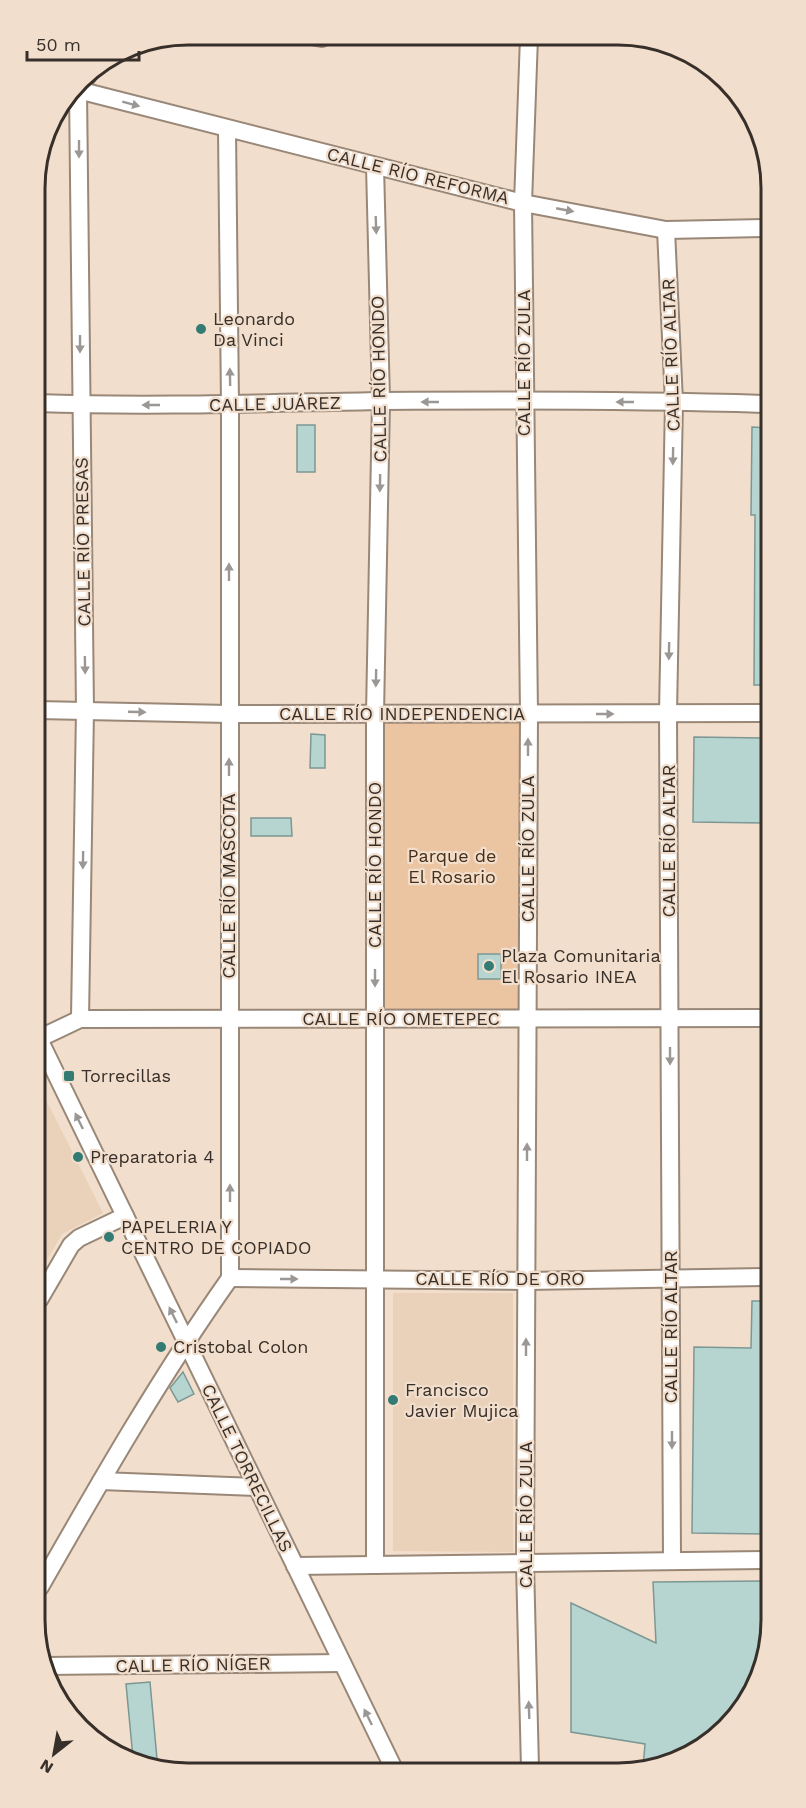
<svg xmlns="http://www.w3.org/2000/svg" width="806" height="1808" font-family="'Work Sans',sans-serif">
<rect width="100%" height="100%" fill="#f2decc"/>
<g fill="#ead1ba">
<path d="M38 1084 103 1213 62 1234 39 1274Z"/>
<path d="M393 1293H513V1552L393 1551Z"/>
</g>
<path fill="#ebc4a1" d="M525 718 523 1014 379 1015 380 719Z"/>
<g fill="#b6d4d0" stroke="#7c9894" stroke-width="1.5">
<rect x="297" y="425" width="18" height="47"/>
<path d="M752 427 767 428 768 685H754L755 515H751Z"/>
<path d="M311 734 325 735V768H310Z"/>
<path d="M694 737 768 738V823L693 822Z"/>
<path d="M251 818H291L292 836H251Z"/>
<rect x="478" y="954" width="23" height="25"/>
<path d="M752 1301H770L771 1534 692 1533 694 1347 751 1348Z"/>
<path d="M183 1372 194 1394 178 1402 170 1388Z"/>
<path d="M771 1581V1630L740 1714 703 1747 658 1768H643L645 1744 571 1732V1603L656 1643 653 1582Z"/>
<path d="M150 1682 158 1770 133 1758 126 1684Z"/>
</g>
<g fill="none" stroke-linecap="round" stroke-linejoin="round">
<g stroke="#998777" stroke-width="20">
<g id="street">
<path d="M306 35 322 38 323 35"/>
<path d="M529 37 523 203 529 714 525 1563 530 1769"/>
<path d="M74 89 523 203 666 230 766 228"/>
<path d="M375 166 381 401 375 714V1565"/>
<path d="M666 230 674 402 668 713 672 1561"/>
<path d="M36 403C151 407 266 403 381 401 509 400 638 400 767 404"/>
<path d="M37 710 229 714 768 713"/>
<path d="M80 1019 85 710 78 90 92 69"/>
<path d="M38 1037 394 1769"/>
<path d="M38 1039 80 1019 769 1018"/>
<path d="M230 1278 526 1281 770 1277"/>
<path d="M39 1300 71 1245 79 1238 125 1216"/>
<path d="M101 1481 256 1487"/>
<path d="M295 1566 771 1560"/>
<path d="M40 1587C100 1482 160 1377 230 1278V405L227 130"/>
<path d="M44 1666 342 1663"/>
</g>
</g>
<use href="#street" stroke="#fff" stroke-width="16"/>
</g>
<defs><path id="oneway-solid" d="M-6-.8H1V-3.2L6.5 0L1 3.2V.8H-6Z" transform="scale(1.5)"/></defs>
<g fill="#9b9794">
<use href="#oneway-solid" transform="translate(131 104) rotate(15)"/>
<use href="#oneway-solid" transform="translate(79 149) rotate(90)"/>
<use href="#oneway-solid" transform="translate(565 210) rotate(11)"/>
<use href="#oneway-solid" transform="translate(376 225) rotate(88)"/>
<use href="#oneway-solid" transform="translate(80 344) rotate(90)"/>
<use href="#oneway-solid" transform="translate(230 377) rotate(-91)"/>
<use href="#oneway-solid" transform="translate(430 402) rotate(-180)"/>
<use href="#oneway-solid" transform="translate(625 402) rotate(180)"/>
<use href="#oneway-solid" transform="translate(151 405) rotate(-180)"/>
<use href="#oneway-solid" transform="translate(673 456) rotate(91)"/>
<use href="#oneway-solid" transform="translate(380 483) rotate(91)"/>
<use href="#oneway-solid" transform="translate(229 572) rotate(-90)"/>
<use href="#oneway-solid" transform="translate(669 651) rotate(91)"/>
<use href="#oneway-solid" transform="translate(85 665) rotate(89)"/>
<use href="#oneway-solid" transform="translate(376 678) rotate(91)"/>
<use href="#oneway-solid" transform="translate(137 712) rotate(2)"/>
<use href="#oneway-solid" transform="translate(605 714)"/>
<use href="#oneway-solid" transform="translate(528 747) rotate(-90)"/>
<use href="#oneway-solid" transform="translate(229 767) rotate(-90)"/>
<use href="#oneway-solid" transform="translate(83 860) rotate(91)"/>
<use href="#oneway-solid" transform="translate(375 978) rotate(90)"/>
<use href="#oneway-solid" transform="translate(670 1056) rotate(90)"/>
<use href="#oneway-solid" transform="translate(79 1121) rotate(-116)"/>
<use href="#oneway-solid" transform="translate(527 1152) rotate(-90)"/>
<use href="#oneway-solid" transform="translate(230 1193) rotate(-90)"/>
<use href="#oneway-solid" transform="translate(289 1279)"/>
<use href="#oneway-solid" transform="translate(173 1315) rotate(-116)"/>
<use href="#oneway-solid" transform="translate(526 1347) rotate(-90)"/>
<use href="#oneway-solid" transform="translate(672 1440) rotate(90)"/>
<use href="#oneway-solid" transform="translate(529 1710) rotate(-92)"/>
<use href="#oneway-solid" transform="translate(368 1717) rotate(-116)"/>
</g>
<g fill="#347b73" stroke="#f2decc" stroke-width="2">
<circle cx="201" cy="329" r="6"/>
<circle cx="489" cy="966" r="6"/>
<rect x="63" y="1070" width="12" height="12" rx="3"/>
<circle cx="78" cy="1157" r="6"/>
<circle cx="109" cy="1237" r="6"/>
<circle cx="161" cy="1347" r="6"/>
<circle cx="393" cy="1400" r="6"/>
</g>
<g text-anchor="middle" stroke-width="4.5" stroke-linejoin="round" paint-order="stroke">
<g font-size="18" fill="#372f29" stroke="#f2decc">
<text transform="translate(418 176) rotate(14)" y="6">CALLE RÍO REFORMA</text>
<text transform="translate(671 355) rotate(-92)" y="6">CALLE RÍO ALTAR</text>
<text transform="translate(524 363) rotate(-90)" y="6">CALLE RÍO ZULA</text>
<text transform="translate(379 379) rotate(-91)" y="6">CALLE RÍO HONDO</text>
<text transform="translate(275 404) rotate(-1)" y="6">CALLE JUÁREZ</text>
<text transform="translate(83 542) rotate(-91)" y="6">CALLE RÍO PRESAS</text>
<text x="402" y="720">CALLE RÍO INDEPENDENCIA</text>
<text transform="translate(669 841) rotate(-90)" y="6">CALLE RÍO ALTAR</text>
<text transform="translate(528 849) rotate(-90)" y="6">CALLE RÍO ZULA</text>
<text transform="translate(375 865) rotate(-90)" y="6">CALLE RÍO HONDO</text>
<text transform="translate(229 886) rotate(-90)" y="6">CALLE RÍO MASCOTA</text>
<text x="401" y="1025">CALLE RÍO OMETEPEC</text>
<text x="500" y="1285">CALLE RÍO DE ORO</text>
<text transform="translate(671 1327) rotate(-90)" y="6">CALLE RÍO ALTAR</text>
<text transform="translate(247 1468) rotate(64)" y="6">CALLE TORRECILLAS</text>
<text transform="translate(526 1515) rotate(-90)" y="6">CALLE RÍO ZULA</text>
<text transform="translate(193 1665) rotate(-1)" y="6">CALLE RÍO NÍGER</text>
</g>
<g font-size="18" fill="#372f29" stroke="#f2decc" text-anchor="start">
<text x="213" y="325">Leonardo<tspan x="213" dy="21">Da Vinci</tspan></text>
<text x="501" y="962">Plaza Comunitaria<tspan x="501" dy="21">El Rosario INEA</tspan></text>
<text x="81" y="1082">Torrecillas</text>
<text x="90" y="1163">Preparatoria 4</text>
<text x="121" y="1233">PAPELERIA Y<tspan x="121" dy="21">CENTRO DE COPIADO</tspan></text>
<text x="173" y="1353">Cristobal Colon</text>
<text x="405" y="1396">Francisco<tspan x="405" dy="21">Javier Mujica</tspan></text>
</g>
<g font-size="18" fill="#482e15" stroke="#f2decc">
<text x="452" y="862">Parque de<tspan x="452" dy="21">El Rosario</tspan></text>
</g>
</g>
<path d="M0 0H806V1808H0ZM188 45H618A143 143 0 0 1 761 188V1620A143 143 0 0 1 618 1763H188A143 143 0 0 1 45 1620V188A143 143 0 0 1 188 45Z" fill="#f2decc" fill-rule="evenodd"/>
<path fill="none" stroke="#372f29" stroke-width="3" d="M188 45H618A143 143 0 0 1 761 188V1620A143 143 0 0 1 618 1763H188A143 143 0 0 1 45 1620V188A143 143 0 0 1 188 45Z"/>
<g transform="translate(54 1754) rotate(211)" stroke="#f2decc" stroke-width="4.5" paint-order="stroke">
<path d="M0-4.5L10 22L0 15L-10 22Z" fill="#372f29"/>
<text y="-9" font-size="16" font-weight="bold" text-anchor="middle" fill="#372f29">N</text>
</g>
<path d="M27 51v9h112v-9" fill="none" stroke="#372f29" stroke-width="3"/>
<text x="36" y="51" font-size="18" fill="#372f29" stroke="#f2decc" stroke-width="4.5" paint-order="stroke">50 m</text>
</svg>
